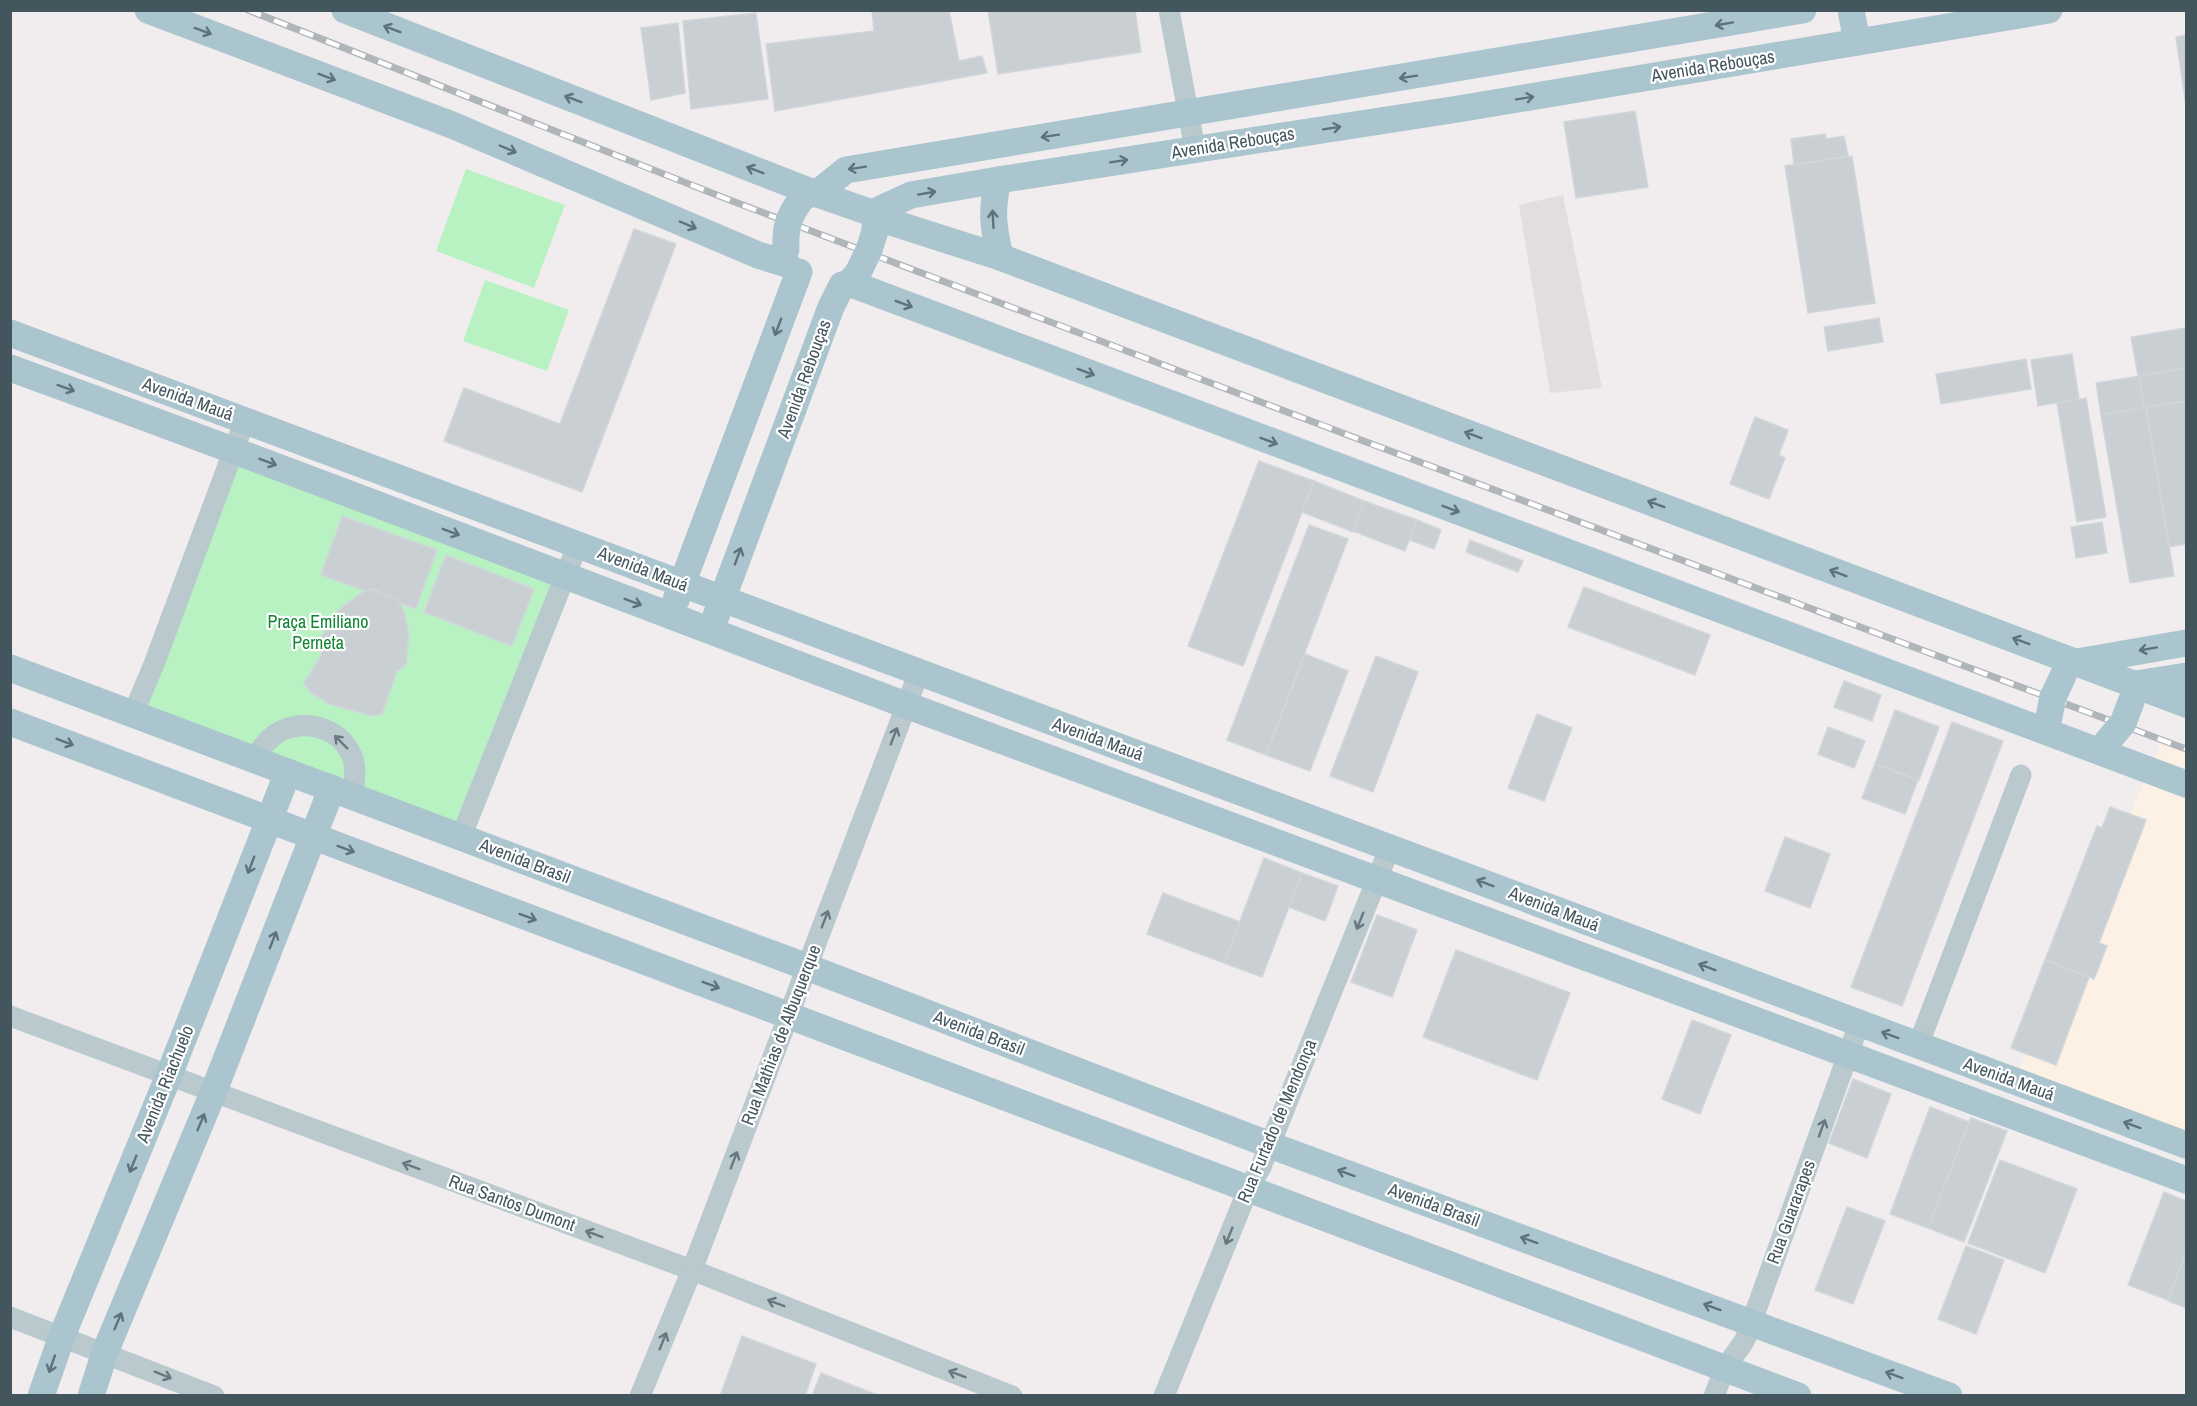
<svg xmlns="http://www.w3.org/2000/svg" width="2197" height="1406" font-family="'Archivo Narrow',sans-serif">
<rect width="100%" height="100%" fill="#f1edee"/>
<path fill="#fdf1e5" d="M2162 740 2186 749V1133L2018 1072Z"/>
<path fill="#e2dee0" d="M1563 195 1602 388 1550 393 1519 205Z"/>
<g fill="#b8f2c3">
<path d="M466 169 565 205 534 288 436 251Z"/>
<path d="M485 280 569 310 547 371 463 341Z"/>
<path d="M234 449 565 575 461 837 133 714Z"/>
</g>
<g fill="#c9cfd3" stroke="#d1d6da" stroke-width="1.5">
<path d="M872 10H949L959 61 982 56 987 73 775 111 766 44 874 31Z"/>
<path d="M988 10H1135L1141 52 998 74Z"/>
<path d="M756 13 768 99 691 109 683 21Z"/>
<path d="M678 23 685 93 651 100 641 28Z"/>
<path d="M2186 35V106L2176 37Z"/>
<path d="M1635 111 1648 187 1576 198 1564 122Z"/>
<path d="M1825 134 1826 139 1844 136 1848 156 1794 165 1791 139Z"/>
<path d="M1852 156 1875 303 1808 313 1785 166Z"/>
<path d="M634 229 676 244 582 492 444 441 464 388 560 424Z"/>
<path d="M1879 318 1883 342 1828 351 1824 327Z"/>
<path d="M2186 328V368L2138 376 2131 337Z"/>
<path d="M2072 354 2079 399 2038 406 2031 360Z"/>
<path d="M2026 359 2031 389 1941 404 1936 374Z"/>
<path d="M2186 368V401L2144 408 2139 376Z"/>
<path d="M2139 376 2144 408 2101 415 2096 383Z"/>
<path d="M2086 398 2106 517 2077 522 2057 403Z"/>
<path d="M2186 401V544L2169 547 2146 407Z"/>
<path d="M2146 407 2174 576 2130 583 2101 415Z"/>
<path d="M1755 417 1788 430 1779 455 1785 458 1769 499 1730 484Z"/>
<path d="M1259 461 1314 481 1243 666 1188 646Z"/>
<path d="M1314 481 1364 501 1353 532 1302 512Z"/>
<path d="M1364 501 1417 520 1405 551 1353 531Z"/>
<path d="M342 516 437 550 416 609 321 575Z"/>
<path d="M1417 520 1441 530 1434 549 1410 540Z"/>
<path d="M2102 522 2107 553 2076 558 2071 527Z"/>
<path d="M1309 525 1348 539 1266 755 1227 740Z"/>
<path d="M1470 540 1523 561 1518 572 1466 552Z"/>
<path d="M446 555 534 589 512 646 424 612Z"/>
<path d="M1584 587 1710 635 1695 675 1568 627Z"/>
<path d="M372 589 396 598 404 610 409 634 406 665 397 671 382 714 372 716 329 704 310 692 304 683 322 654 316 644 340 609 361 593Z"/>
<path d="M1305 654 1348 671 1310 771 1266 755Z"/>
<path d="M1376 656 1418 672 1373 792 1330 776Z"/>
<path d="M1844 681 1881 695 1872 721 1834 707Z"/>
<path d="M1895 710 1939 727 1919 780 1875 764Z"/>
<path d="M1537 714 1572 728 1544 801 1508 788Z"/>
<path d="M1952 722 2003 741 1902 1006 1851 987Z"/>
<path d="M1828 727 1865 741 1854 768 1818 754Z"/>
<path d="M1875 764 1918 780 1905 814 1862 798Z"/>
<path d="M2110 807 2146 820 2099 943 2107 946 2094 979 2045 960 2097 826 2102 828Z"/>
<path d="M1785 837 1830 854 1810 908 1765 891Z"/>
<path d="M1264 858 1302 873 1262 977 1224 963Z"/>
<path d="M1302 873 1338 886 1325 921 1289 907Z"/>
<path d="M1163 893 1240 922 1224 963 1147 934Z"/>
<path d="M1377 915 1417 930 1392 997 1351 982Z"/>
<path d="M1456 950 1570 993 1537 1080 1423 1037Z"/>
<path d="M2045 960 2089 977 2056 1065 2011 1048Z"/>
<path d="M1692 1020 1731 1035 1700 1114 1662 1099Z"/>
<path d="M1853 1079 1891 1094 1867 1158 1829 1143Z"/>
<path d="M1930 1107 1969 1122 1928 1228 1890 1214Z"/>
<path d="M1971 1118 2007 1131 1964 1242 1928 1228Z"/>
<path d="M2000 1160 2077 1189 2045 1273 1968 1243Z"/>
<path d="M2164 1192 2186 1201V1252L2168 1300 2128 1285Z"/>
<path d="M1847 1207 1885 1221 1853 1304 1815 1290Z"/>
<path d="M1966 1246 2004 1260 1976 1334 1938 1319Z"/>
<path d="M2186 1252V1308L2168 1301Z"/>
<path d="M742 1336 816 1364 805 1396H720Z"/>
<path d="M821 1373 880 1396H812Z"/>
</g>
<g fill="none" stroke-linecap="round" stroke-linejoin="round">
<g stroke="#bac9ce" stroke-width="21">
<path d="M1169 10 1195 149"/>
<path d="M133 714 154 664 245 420"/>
<path d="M253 759C262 748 270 735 283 730 311 719 343 730 353 759 357 770 354 784 352 796"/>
<path d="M461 837 578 544"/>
<path d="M10 1016 692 1270 1012 1396"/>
<path d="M1918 1046 2021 775"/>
<path d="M10 1317 214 1396"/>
<path d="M640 1396 692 1270 919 672"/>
<path d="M1164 1396 1249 1187 1261 1167 1390 847"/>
<path d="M1714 1396 1725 1368 1743 1343 1747 1335 1859 1024"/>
</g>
<g stroke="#abc5cf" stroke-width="27">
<path d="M148 10 452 125 758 255 787 264"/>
<path d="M345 10 809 191"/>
<path d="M1851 10 1857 42"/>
<path d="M998 180C991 211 993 226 1000 257"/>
<path d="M816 194 846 170 1803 10"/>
<path d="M805 196 809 191 872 213 878 218 875 228"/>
<path d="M872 213 911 195 998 180 1458 109 2049 10"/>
<path d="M878 218 1000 257 2186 704"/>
<path d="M849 283 2186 784"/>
<path d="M10 333 2186 1145"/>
<path d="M10 368C311 477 608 593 906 705 1332 865 1761 1019 2186 1180"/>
<path d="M676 600 799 272"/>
<path d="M716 616 831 307 842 285 849 283 858 273"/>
<path d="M2077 662 2186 643"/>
<path d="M10 668 807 967 1270 1145 1949 1396"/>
<path d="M2136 684 2186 676"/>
<path d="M10 722C606 946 1203 1168 1798 1396"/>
<path d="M41 1396 62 1336 169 1075 288 772"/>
<path d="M91 1396 105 1352 213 1093 332 788"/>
</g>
<g stroke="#afb5b9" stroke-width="7">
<path id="rail" d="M248 10 727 199 1353 437 2186 749"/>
</g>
<use href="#rail" stroke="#fff" stroke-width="4.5" stroke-dasharray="14" stroke-linecap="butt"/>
<g stroke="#abc5cf" stroke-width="27">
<path d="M786 249C785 229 788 217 800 201"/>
<path d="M858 273 869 250 875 231"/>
<path d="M2049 717 2053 697 2063 676"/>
<path d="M2107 742 2123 723 2131 702"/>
</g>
</g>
<defs><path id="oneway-shaft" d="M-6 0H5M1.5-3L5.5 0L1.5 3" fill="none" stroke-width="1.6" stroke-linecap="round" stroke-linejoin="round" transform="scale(1.5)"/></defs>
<g stroke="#5e727a">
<use href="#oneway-shaft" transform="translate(1724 24) rotate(170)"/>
<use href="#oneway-shaft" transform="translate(392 29) rotate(-159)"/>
<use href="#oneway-shaft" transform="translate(203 31) rotate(20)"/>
<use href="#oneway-shaft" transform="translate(327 77) rotate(21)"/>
<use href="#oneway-shaft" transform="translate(1408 77) rotate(171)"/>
<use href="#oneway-shaft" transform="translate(1525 98) rotate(-9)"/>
<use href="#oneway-shaft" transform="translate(573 99) rotate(-159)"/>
<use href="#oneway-shaft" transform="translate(1332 128) rotate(-9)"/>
<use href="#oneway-shaft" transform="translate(1050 136) rotate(171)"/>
<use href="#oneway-shaft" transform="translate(508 149) rotate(23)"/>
<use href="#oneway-shaft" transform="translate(1119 161) rotate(-9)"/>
<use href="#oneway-shaft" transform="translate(857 168) rotate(171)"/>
<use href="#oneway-shaft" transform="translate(755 170) rotate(-159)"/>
<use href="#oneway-shaft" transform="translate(927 193) rotate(-10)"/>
<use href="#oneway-shaft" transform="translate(993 219) rotate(-93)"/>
<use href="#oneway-shaft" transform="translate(688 225) rotate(23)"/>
<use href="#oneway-shaft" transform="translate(904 304) rotate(21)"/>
<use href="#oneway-shaft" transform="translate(778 327) rotate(111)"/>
<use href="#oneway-shaft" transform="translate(1086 372) rotate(21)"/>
<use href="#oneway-shaft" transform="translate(66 388) rotate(20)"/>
<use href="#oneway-shaft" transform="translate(1473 435) rotate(-159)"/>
<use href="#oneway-shaft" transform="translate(1269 441) rotate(21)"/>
<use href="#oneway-shaft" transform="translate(268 462) rotate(21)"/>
<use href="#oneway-shaft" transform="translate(1656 504) rotate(-159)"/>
<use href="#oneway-shaft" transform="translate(1451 509) rotate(21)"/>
<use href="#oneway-shaft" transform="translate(451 532) rotate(21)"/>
<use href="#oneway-shaft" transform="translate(738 556) rotate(-70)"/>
<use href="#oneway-shaft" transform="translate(1838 573) rotate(-159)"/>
<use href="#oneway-shaft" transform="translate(633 602) rotate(21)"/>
<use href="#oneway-shaft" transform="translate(2021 641) rotate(-159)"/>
<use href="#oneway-shaft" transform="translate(2148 649) rotate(170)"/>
<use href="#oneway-shaft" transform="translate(65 742) rotate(21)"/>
<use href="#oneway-shaft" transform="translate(346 849) rotate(20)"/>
<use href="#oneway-shaft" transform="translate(251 865) rotate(111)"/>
<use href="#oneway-shaft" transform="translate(1485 883) rotate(-159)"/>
<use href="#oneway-shaft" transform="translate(528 917) rotate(20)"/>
<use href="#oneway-shaft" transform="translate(273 940) rotate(-69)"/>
<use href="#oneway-shaft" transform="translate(1707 967) rotate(-159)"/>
<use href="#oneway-shaft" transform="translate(711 985) rotate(20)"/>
<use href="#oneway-shaft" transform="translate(1890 1035) rotate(-160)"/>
<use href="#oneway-shaft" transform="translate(201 1122) rotate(-67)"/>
<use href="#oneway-shaft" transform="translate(2132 1125) rotate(-160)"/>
<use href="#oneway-shaft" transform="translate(133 1164) rotate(112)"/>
<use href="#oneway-shaft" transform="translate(1346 1173) rotate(-160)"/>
<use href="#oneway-shaft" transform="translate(1529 1240) rotate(-160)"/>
<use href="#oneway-shaft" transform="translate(1712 1307) rotate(-160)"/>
<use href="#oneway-shaft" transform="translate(118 1321) rotate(-67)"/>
<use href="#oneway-shaft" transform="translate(52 1364) rotate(109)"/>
<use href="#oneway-shaft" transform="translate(1894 1375) rotate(-160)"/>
</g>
<g stroke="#67787f">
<use href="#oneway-shaft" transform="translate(894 736) rotate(-69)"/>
<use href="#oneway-shaft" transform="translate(341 742) rotate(-135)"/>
<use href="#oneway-shaft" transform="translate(825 919) rotate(-69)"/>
<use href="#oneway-shaft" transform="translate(1360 921) rotate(112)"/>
<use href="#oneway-shaft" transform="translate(1822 1128) rotate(-70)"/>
<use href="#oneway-shaft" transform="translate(734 1160) rotate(-69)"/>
<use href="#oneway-shaft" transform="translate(411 1166) rotate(-160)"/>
<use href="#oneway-shaft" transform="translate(594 1234) rotate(-160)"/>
<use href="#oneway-shaft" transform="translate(1229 1236) rotate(112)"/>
<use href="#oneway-shaft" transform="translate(776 1303) rotate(-159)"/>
<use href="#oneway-shaft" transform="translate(663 1341) rotate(-68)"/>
<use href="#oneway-shaft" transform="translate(957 1374) rotate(-159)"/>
<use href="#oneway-shaft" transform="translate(163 1375) rotate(22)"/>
</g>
<g text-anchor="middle" stroke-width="4.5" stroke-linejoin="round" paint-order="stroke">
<g font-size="18" fill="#44565d" stroke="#fff">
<text transform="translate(1713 66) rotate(-9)" y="6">Avenida Rebouças</text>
<text transform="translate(1233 143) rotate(-9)" y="6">Avenida Rebouças</text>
<text transform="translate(804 379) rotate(-70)" y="6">Avenida Rebouças</text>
<text transform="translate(188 399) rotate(20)" y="6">Avenida Mauá</text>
<text transform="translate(643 569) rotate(21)" y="6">Avenida Mauá</text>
<text transform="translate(1098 739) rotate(20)" y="6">Avenida Mauá</text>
<text transform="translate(525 861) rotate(21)" y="6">Avenida Brasil</text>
<text transform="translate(1554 909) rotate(21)" y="6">Avenida Mauá</text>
<text transform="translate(979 1033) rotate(21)" y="6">Avenida Brasil</text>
<text transform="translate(781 1035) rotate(-69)" y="6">Rua Mathias de Albuquerque</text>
<text transform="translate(2009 1079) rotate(20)" y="6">Avenida Mauá</text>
<text transform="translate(165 1084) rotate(-68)" y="6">Avenida Riachuelo</text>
<text transform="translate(1277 1121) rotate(-67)" y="6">Rua Furtado de Mendonça</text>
<text transform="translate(512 1203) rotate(20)" y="6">Rua Santos Dumont</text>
<text transform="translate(1434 1205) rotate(20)" y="6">Avenida Brasil</text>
<text transform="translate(1791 1212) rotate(-70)" y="6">Rua Guararapes</text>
</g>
<g font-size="18" fill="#0f8432" stroke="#fff">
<text x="318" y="628">Praça Emiliano<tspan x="318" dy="21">Perneta</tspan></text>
</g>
</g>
<rect width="2197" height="1406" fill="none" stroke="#44565d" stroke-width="24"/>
</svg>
